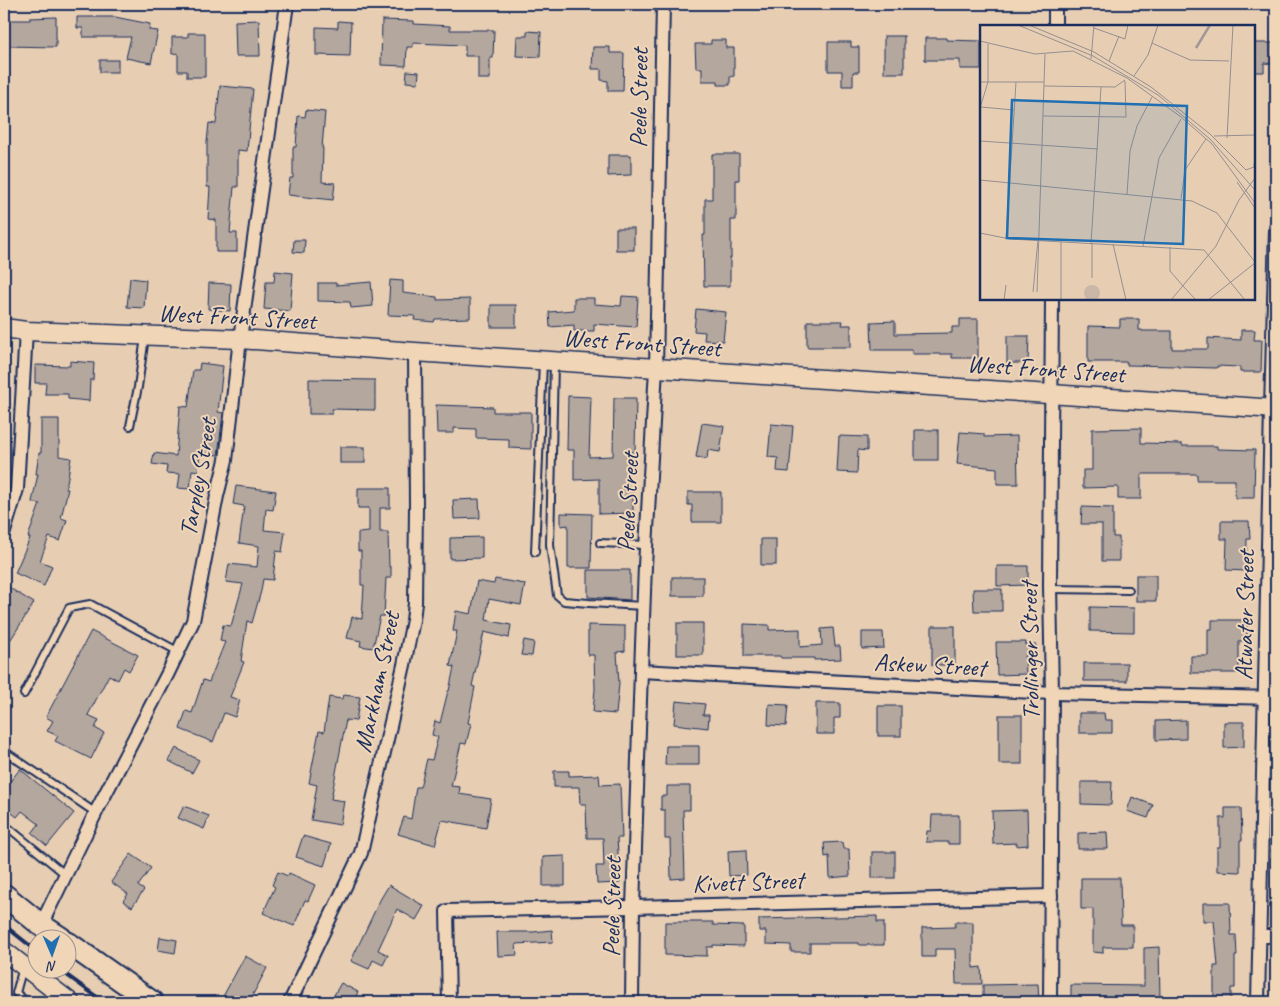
<svg xmlns="http://www.w3.org/2000/svg" width="1280" height="1006" font-family="Caveat,sans-serif">
<rect width="100%" height="100%" fill="#e7ceb3"/>
<filter id="ink" filterUnits="userSpaceOnUse"><feTurbulence type="fractalNoise" baseFrequency=".02" numOctaves="2"/><feDisplacementMap in="SourceGraphic" scale="10" xChannelSelector="R" yChannelSelector="G"/><feConvolveMatrix kernelMatrix="1 2 1 2 8 2 1 2 1" color-interpolation-filters="sRGB"/></filter>
<g filter="url(#ink)">
<g fill="#b4a79e" stroke="#1b2f5e">
<path d="M56 17V47L4 46V20H30V18Z"/>
<path d="M77 17H115L150 24 149 30 158 31 151 63 126 58 131 37H83V28H77Z"/>
<path d="M259 20 260 56H236L235 21Z"/>
<path d="M382 20 414 21V24L450 26V30H494L493 58H490V79H478V56H465V45L413 43V47H407L406 66 381 65Z"/>
<path d="M338 21 351 22 350 56 316 55V27L338 28Z"/>
<path d="M527 31 541 32 540 57 516 56 517 36H527Z"/>
<path d="M188 33H205V77H187V71H178V53L172 54V37H188Z"/>
<rect x="884" y="36" width="20" height="37"/>
<path d="M925 38H946V40L981 41V69H960V60H925Z"/>
<path d="M711 40H726V48H734V76L730 77V85H718V81H702V68H696L695 44H711Z"/>
<path d="M828 42H851V47H859V72H853V86H842V71H828Z"/>
<path d="M1254 43H1275V64L1264 63V72H1254Z"/>
<path d="M593 47H610V53H624L623 91H608V81L601 80V69H592Z"/>
<rect x="100" y="60" width="18" height="12"/>
<path d="M407 71 419 72 418 83 406 82Z"/>
<path d="M220 86 253 89 247 151 238 150V187H234L230 233H237V252H216V220L208 219 210 187H207V142L209 123 216 124Z"/>
<path d="M306 110 325 112 322 148H323L322 182 335 183 333 200 288 195 290 178H293V147H296L298 116 305 117Z"/>
<path d="M712 154H739V180H736V220H731V258H730V286H704L703 235H705V199H712Z"/>
<path d="M608 155H631V175L608 176Z"/>
<rect x="616" y="228" width="18" height="22"/>
<path d="M294 240H305L304 253 293 252Z"/>
<path d="M275 271 293 273 290 311 264 309 266 282H274Z"/>
<path d="M130 278 146 280 144 308 127 307Z"/>
<path d="M390 280 403 281V293L437 297V300L470 299V318L435 319 434 322 414 320 415 316 388 315Z"/>
<path d="M371 282 373 306 351 308 350 302 318 301V283H336V285Z"/>
<path d="M209 283 231 284 230 311 208 309Z"/>
<path d="M622 296 638 297 636 327 594 324V331H574V325L550 327 549 312 574 310V298H594V304L621 306Z"/>
<rect x="491" y="305" width="25" height="22"/>
<path d="M696 309 726 312 723 341 704 340 705 332 694 331Z"/>
<path d="M960 319H978V358H952V354H912V350H872L871 322 895 321V334L952 333V327H960Z"/>
<path d="M1120 319H1139V330H1142V331H1172V349H1208V338L1241 340V330H1255L1254 340H1262L1261 372H1240V367L1217 366V368L1178 367V366L1127 365V362H1088V326L1120 327Z"/>
<path d="M807 321H843L842 325H851V347H807Z"/>
<path d="M1007 336H1029L1028 363H1007Z"/>
<path d="M70 361 94 363 93 380H90L89 401 68 399V394H45L46 383H35V365L70 366Z"/>
<path d="M200 363 223 366 218 412 223 413 218 455 200 453 198 471 192 470 190 489 178 488 180 474 166 473 167 466 152 464 154 453 176 456 180 406 188 407 193 370H199Z"/>
<path d="M309 379 375 380V410L332 409V414H309Z"/>
<path d="M568 396 591 397 589 457 613 456 614 398H636L635 452H627L628 490H633V513L599 514V479L574 480V450H567Z"/>
<path d="M436 405 493 407V412H531V449L509 448V439L476 438V429L454 428V433H437Z"/>
<path d="M41 419H59V456L71 458 66 489H68L61 518 67 520 60 541 49 537 40 561 52 566 44 586 15 573 30 538 28 537 40 504 32 502 38 474H36L39 453H41Z"/>
<path d="M702 423 724 426 720 452 708 450 707 459 696 457Z"/>
<path d="M771 424 793 426 789 472 777 471 778 458 768 457Z"/>
<path d="M1141 428V443L1182 444V446H1217V449L1255 450 1254 498H1235V480H1197V474H1141V499H1118V487L1083 488V470H1092V429Z"/>
<rect x="915" y="430" width="23" height="30"/>
<path d="M960 432 984 434V437L1017 436 1018 484H997V468L957 464Z"/>
<path d="M839 436 867 437V451L858 450 857 473 837 472Z"/>
<rect x="340" y="447" width="25" height="16"/>
<path d="M236 486 276 491 273 510 266 509 264 530 285 532 282 552 276 551 273 580 263 579 261 591 252 623 247 621 241 661 244 662 230 697 240 700 235 717 224 713 213 742 180 729 186 711 192 713 203 680 209 682 225 642 220 641 223 625 231 626 243 584 226 582 229 564 257 567 259 546 239 543 244 506 233 504Z"/>
<path d="M358 488H390V508H380V532H388L389 567H391V578H386L384 616H380L373 648 360 646 361 641 347 638 352 617 362 619 364 585H361V551H358V533L369 532V508H358Z"/>
<path d="M688 492H721V522H692V505H688Z"/>
<path d="M479 499 480 518 454 519 453 500Z"/>
<path d="M1082 507 1113 508V537H1119V561H1102V524H1081Z"/>
<path d="M561 513 592 514 591 568H568V525L561 526Z"/>
<path d="M1221 521H1249L1250 539H1247L1246 571 1226 570 1227 539H1221Z"/>
<path d="M482 537V558L450 559V538Z"/>
<rect x="761" y="539" width="15" height="26"/>
<path d="M997 566H1028V585L997 586Z"/>
<path d="M588 570H630V600L588 597Z"/>
<rect x="1136" y="575" width="20" height="26"/>
<rect x="672" y="577" width="31" height="19"/>
<path d="M495 579 525 584 521 605 489 599 486 620 511 625 509 638 484 632 472 686 475 687 468 723 471 724 466 744 461 743 451 786 460 787 459 794 491 799 486 828 442 820 435 845 398 834 404 817 411 819 416 787H420L427 759 432 760 438 737 432 735 435 721 440 723 448 691H449L454 667 450 666 457 631H453L456 611 471 614 477 581 494 584Z"/>
<path d="M8 587 34 603 4 650V595Z"/>
<path d="M973 589H1002V611H974Z"/>
<path d="M1090 607 1134 608V632L1090 631Z"/>
<path d="M1212 620H1247V641H1239V673H1191V656H1208V629H1212Z"/>
<rect x="677" y="623" width="26" height="32"/>
<path d="M744 624 769 625V630L800 629V647L822 645 821 629 833 628 835 646H840L841 659 814 660V658H781L780 656H744Z"/>
<path d="M588 625 625 626V651L617 652 619 684 616 714 593 712 595 689 594 655H588Z"/>
<rect x="932" y="626" width="23" height="39"/>
<path d="M91 631 138 655 129 671 124 668 118 680 109 675 88 715 99 720 95 728 104 733 91 759 55 741 58 736 47 731 53 721 46 717Z"/>
<path d="M862 632H883L884 648 862 649Z"/>
<path d="M524 640 534 642 532 656 521 655Z"/>
<path d="M996 642H1026V645H1036V656H1025L1026 674 997 675Z"/>
<rect x="1084" y="663" width="43" height="18"/>
<path d="M343 695 360 697 356 721 346 720 331 799 344 801 340 825 311 820 317 785 309 783 319 731 324 732 329 697 342 699Z"/>
<path d="M676 701 705 704 703 715H709L708 728 674 724Z"/>
<path d="M816 703H840V718H834V734H816Z"/>
<path d="M769 704 788 705 786 726 768 725Z"/>
<rect x="878" y="706" width="23" height="30"/>
<path d="M1079 713H1104L1105 720H1112V733H1079Z"/>
<rect x="999" y="715" width="23" height="49"/>
<path d="M1186 720V739L1156 740V721Z"/>
<path d="M1224 722H1244V747L1224 748Z"/>
<path d="M666 746H699V765H665Z"/>
<path d="M176 748 199 760 192 773 169 761Z"/>
<path d="M20 769 74 813 47 846 32 833 39 824 22 811 17 817 4 807V789Z"/>
<path d="M554 771H569V776L599 775 600 785 620 784 622 838H617L620 883 597 884 596 866H604L603 838H587L586 804H580L579 787H554Z"/>
<path d="M1081 782H1112L1111 805 1081 804Z"/>
<path d="M667 786H690V810H683L685 878 671 879 670 839H665V810H661V796H667Z"/>
<path d="M1132 797 1153 805 1148 818 1127 811Z"/>
<path d="M184 806 209 816 204 829 178 818Z"/>
<path d="M1225 808H1241L1242 840H1240V872L1217 871V847H1220V818H1225Z"/>
<path d="M1027 810 1028 845 1017 846V843L993 844 992 811Z"/>
<path d="M932 815H959V844H948V842H926L927 831H931Z"/>
<path d="M1107 832 1108 849H1078V833Z"/>
<path d="M303 836 331 844 324 866 296 857Z"/>
<path d="M842 842 843 849H849L850 876 830 878 829 856 825 857 824 843Z"/>
<path d="M746 850 747 875 729 876 728 851Z"/>
<rect x="872" y="852" width="23" height="26"/>
<path d="M131 854 151 868 138 886 144 890 132 907 123 901 128 894 111 882Z"/>
<path d="M565 856V886H543V857Z"/>
<path d="M278 872 288 876 289 873 315 885 308 901 305 900 294 926 263 913 275 887 272 885Z"/>
<path d="M1081 878H1120L1121 925H1133V947H1103V953L1093 952V909H1081Z"/>
<path d="M389 885 424 906 416 920 397 909 378 950 388 955 383 965 373 960 369 969 351 961 380 900Z"/>
<path d="M1203 903H1230L1231 935H1236L1237 956H1235V988H1231V1002H1214V966H1218L1214 921H1203Z"/>
<path d="M877 916V922H884V945H859V943H810V952H791V945L766 944V931H759V919Z"/>
<path d="M665 922H713V925L744 926V946L713 945V947H707V956L665 955Z"/>
<path d="M955 922H973V968L981 967 982 984H956L955 949H935V957H922V928L955 927Z"/>
<path d="M552 930 553 942 516 944 517 955 498 956 497 932H533Z"/>
<path d="M160 937 177 940 175 953 158 950Z"/>
<path d="M1159 947 1160 1001H1113V1002H1071V985L1144 986V948Z"/>
<path d="M245 956 267 968 249 1002H220Z"/>
<path d="M341 983 358 992 353 1002H347L334 995Z"/>
<path d="M1038 984 1039 1002H983V985Z"/>
</g>
<g fill="none" stroke-linecap="round" stroke-linejoin="round">
<g stroke="#1b2f5e" stroke-width="10">
<g id="lane">
<path d="M554 363 550 545 557 595 564 601 589 603 644 606"/>
<path d="M130 426 138 387 145 337"/>
<path d="M600 543 647 545"/>
<path d="M535 552 543 362"/>
<path d="M1050 589 1129 590"/>
<path d="M24 694 69 608 90 604 179 652"/>
<path d="M4 751 96 813"/>
<path d="M4 824 66 875"/>
<path d="M23 967 16 993 27 1002"/>
</g>
</g>
<g stroke="#1b2f5e" stroke-width="16">
<g id="street">
<path d="M1055 26V4"/>
<path d="M4 532 17 489 26 331"/>
<path d="M641 671 1052 693 1276 698"/>
<path d="M41 925 98 808 168 673 193 621 217 496 226 460 240 339 287 4"/>
<path d="M1260 936H1276"/>
<path d="M290 1002 361 853 404 665 413 620 415 603 416 506 415 352"/>
<path d="M449 1002 447 911 633 907 1051 896"/>
<path d="M632 1002 633 907 641 671 645 566 656 368 663 4"/>
<path d="M1050 1002 1052 693 1050 586 1052 299"/>
<path d="M1258 1002 1271 409 1276 228"/>
</g>
</g>
<g stroke="#1b2f5e" stroke-width="21">
<g id="secondary">
<path d="M4 328 26 331 240 339 415 352 1276 409"/>
<path d="M4 951 70 1002"/>
</g>
</g>
<g stroke="#1b2f5e" stroke-width="25">
<g id="highway">
<path d="M4 895 41 925 61 938"/>
<path d="M68 943 152 1002"/>
</g>
</g>
<use href="#lane" stroke="#f0d5b7" stroke-width="6"/>
<use href="#street" stroke="#f0d5b7" stroke-width="12"/>
<use href="#secondary" stroke="#f0d5b7" stroke-width="18"/>
<use href="#highway" stroke="#f0d5b7" stroke-width="21"/>
<g stroke="#1b2f5e" stroke-width="4">
<path d="M4 925 38 952"/>
<path d="M57 968 104 1002"/>
</g>
</g>
</g>
<g text-anchor="middle" stroke-width="4" stroke-linejoin="round" paint-order="stroke">
<g font-size="25" fill="#1b2f5e" stroke="#f0d5b7">
<text transform="translate(638 98) rotate(-89)" y="9">Peele Street</text>
<text transform="translate(237 316) rotate(3)" y="9">West Front Street</text>
<text transform="translate(642 342) rotate(4)" y="9">West Front Street</text>
<text transform="translate(1046 368) rotate(4)" y="9">West Front Street</text>
<text transform="translate(197 477) rotate(-80)" y="9">Tarpley Street</text>
<text transform="translate(627 502) rotate(-87)" y="9">Peele Street</text>
<text transform="translate(1244 615) rotate(-89)" y="9">Atwater Street</text>
<text transform="translate(1029 651) rotate(-91)" y="9">Trollinger Street</text>
<text transform="translate(930 664) rotate(3)" y="9">Askew Street</text>
<text transform="translate(376 682) rotate(-78)" y="9">Markham Street</text>
<text transform="translate(748 881) rotate(-2)" y="9">Kivett Street</text>
<text transform="translate(611 907) rotate(-89)" y="9">Peele Street</text>
</g>
</g>
<g transform="translate(980 25)">
<rect width="275" height="275" fill="#e7ceb3"/>
<path d="M104 268a8 8 0 1 1 16 0a8 8 0 1 1-16 0Z" fill="#cab7a7"/>
<path fill="none" stroke="#a19796" stroke-width="2.5" d="M216 23 230 0"/>
<path fill="none" stroke="#958e91" stroke-width="1" d="M38 0 113 31 178 70 230 114 275 165M49 0 114 27 171 62 230 109 266 145 274 142 275 127M114 3 145 14 148 0M0 16 55 29 93 26 147 53 201 92 232 119 275 178M172 18 210 35 249 36M111 34 114 0M129 36 139 11M154 51 168 30 178 0M0 57H64M64 61 135 62 145 55M1 82 34 85M0 83 8 57V19M63 91 146 92 145 56M234 111 275 110M247 113 253 0M0 116 118 124M0 155 212 176 237 188 275 237M257 157 275 183M147 169 150 126 157 101 172 72M201 174 205 145 226 114M0 208 30 214 224 225 265 275M26 214 36 57M81 217V275M111 218 121 62M133 219 146 275M163 221 179 133 201 94M190 222V246L203 261M112 253V218M203 261 216 275M53 267 58 215M57 267 65 29M24 275 26 260M191 275 236 221 259 175 275 153M228 275 275 238"/>
<path fill="#1f6fb2" fill-opacity="0.15" stroke="#1f6fb2" stroke-width="2.5" d="M32 75 207 81 203 219 27 213Z"/>
<rect width="275" height="275" fill="none" stroke="#1b2f5e" stroke-width="2.5"/>
</g>
<rect width="1280" height="1006" fill="none" stroke="#f0d5b7" stroke-width="20"/>
<rect x="10" y="10" width="1260" height="986" fill="none" stroke="#1b2f5e" stroke-width="2" filter="url(#ink)"/>
<g transform="translate(52 954) rotate(178)"><circle r="24" fill="#f0d5b7" stroke="#9b9393"/>
<path d="M0-4L9 19L0 12L-9 19Z" fill="#1f6fb2"/>
<text y="-8" font-size="14" font-weight="bold" text-anchor="middle" fill="#1b2f5e">N</text>
</g>
</svg>
